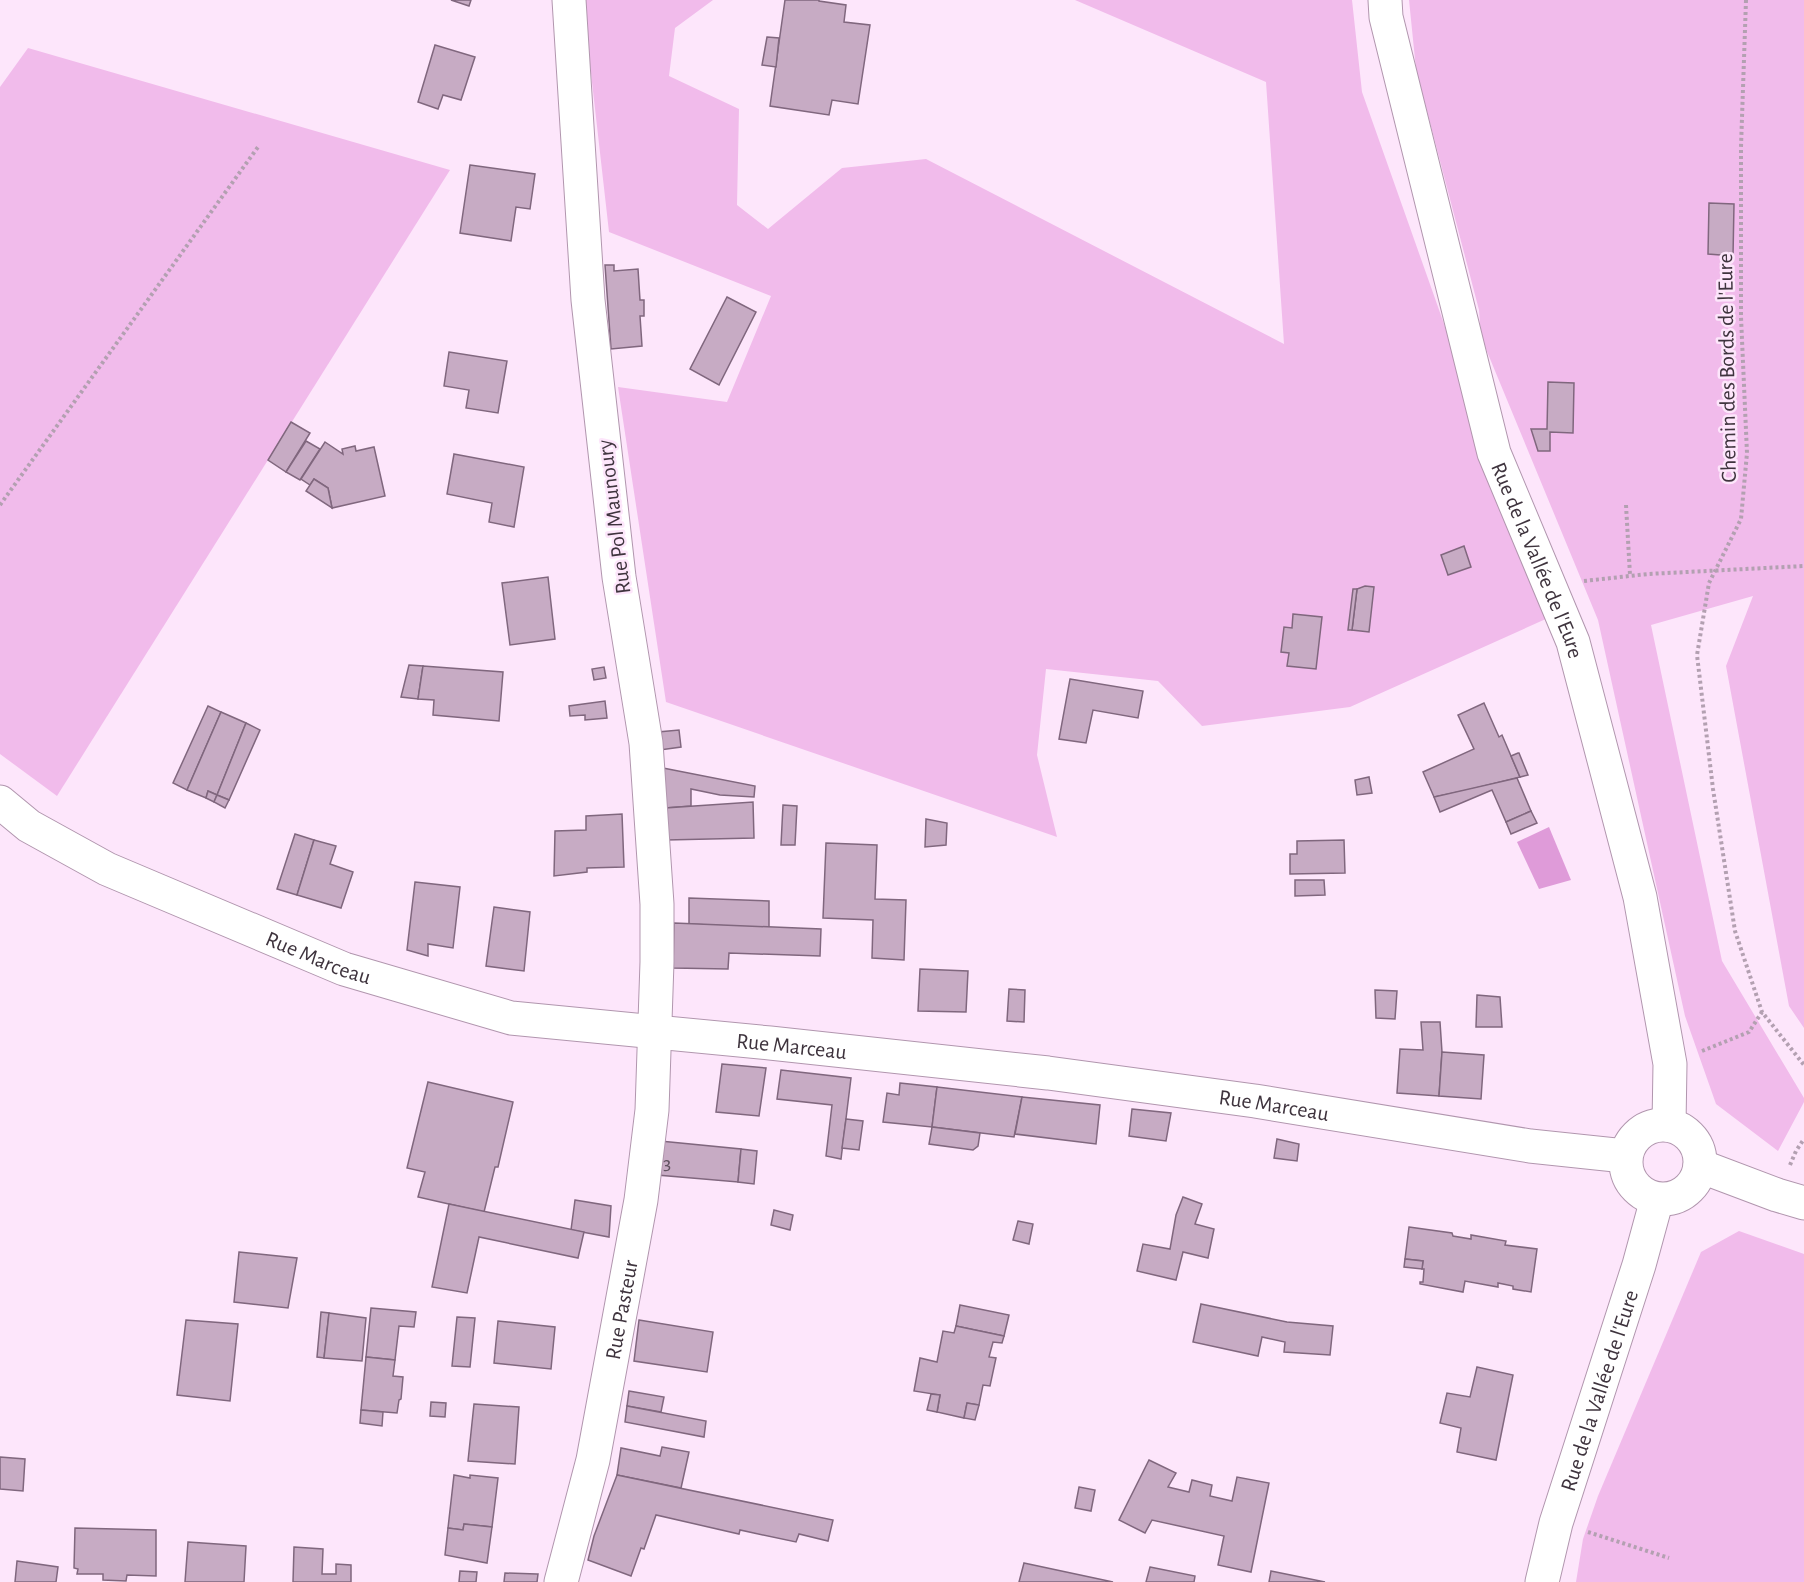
<svg xmlns="http://www.w3.org/2000/svg" width="1804" height="1582" font-family="'Alegreya Sans',sans-serif">
<rect width="100%" height="100%" fill="#fde6fb"/>
<g fill="#f1bbeb">
<path d="M585 0H713L675 28 669 76 739 109 737 205 768 229 842 168 926 159 1284 344 1266 82 1075 0H1352L1362 92 1548 618 1350 707 1202 726 1158 681 1046 669 1037 755 1057 837 666 702 618 387 727 402 771 296 609 232 587 38Z"/>
<path d="M1409 0H1804V1028L1789 1006 1726 666 1753 596 1651 625 1722 961 1804 1098V1102L1778 1151 1716 1104 1685 1016 1598 620 1481 337 1479 310 1416 69Z"/>
<path d="M28 48 450 170 57 796 0 754V87Z"/>
<path d="M1739 1231 1804 1254V1582H1576L1583 1539 1598 1496 1701 1252Z"/>
</g>
<path fill="#df9bd9" d="M1549 827 1571 880 1539 889 1517 842Z"/>
<g fill="#c7abc4" stroke="#80677e" stroke-width="1.5">
<path d="M451 0H471L469 6Z"/>
<path d="M785 0H819V1L846 5 844 22 870 25 858 104 832 100 829 115 770 106Z"/>
<path d="M767 37 779 38 776 67 762 65Z"/>
<path d="M435 45 475 57 461 100 443 95 438 109 418 102Z"/>
<path d="M470 165 535 174 530 209 516 207 511 241 460 233Z"/>
<path d="M1709 203 1734 204 1733 256 1708 254Z"/>
<path d="M605 265H614V271L638 269 640 300H644V316H640L642 346 611 349Z"/>
<path d="M727 297 756 312 719 385 690 369Z"/>
<path d="M449 352 507 361 498 413 466 408 469 390 444 386Z"/>
<path d="M1548 382 1574 383 1573 433 1550 432V451H1538L1531 429H1547Z"/>
<path d="M291 422 310 433 286 472 268 460Z"/>
<path d="M306 441 320 449 300 480 286 472Z"/>
<path d="M325 442 343 454 342 449 355 446 356 451 374 447 385 496 332 508 328 488 314 479 310 485 301 479Z"/>
<path d="M454 454 524 467 514 527 489 522 492 503 447 494Z"/>
<path d="M314 479 328 488 332 508 306 491Z"/>
<path d="M1464 546 1471 567 1448 575 1441 555Z"/>
<path d="M548 577 555 639 510 645 502 583Z"/>
<path d="M1365 586 1374 587 1369 632 1352 630 1357 589Z"/>
<path d="M1353 589H1357L1352 630H1348Z"/>
<path d="M1293 614 1322 617 1316 669 1287 666 1289 653 1281 652 1284 627 1292 628Z"/>
<path d="M409 665 423 666 418 699 401 697Z"/>
<path d="M423 666 503 672 499 721 433 715 434 700 418 699Z"/>
<path d="M604 667 606 678 594 680 592 669Z"/>
<path d="M1070 679 1143 691 1138 718 1093 710 1086 743 1059 739Z"/>
<path d="M605 701 607 718 585 720V715L570 716 569 706Z"/>
<path d="M1484 703 1499 737 1502 735 1520 777 1468 790 1434 797 1423 772 1474 749 1458 715Z"/>
<path d="M208 706 221 712 187 790 173 783Z"/>
<path d="M221 712 246 723 217 795 208 791 206 798 187 790Z"/>
<path d="M246 723 260 730 229 800 217 795Z"/>
<path d="M679 730 681 747 660 750 658 732Z"/>
<path d="M1518 753H1519L1528 775 1520 777 1511 756Z"/>
<path d="M663 768 755 786 754 797 720 795 691 789V806L665 808Z"/>
<path d="M1369 777 1372 793 1357 795 1355 780Z"/>
<path d="M1517 778 1531 811 1506 822 1492 790 1440 812 1434 797Z"/>
<path d="M208 791 217 795 214 802 206 798Z"/>
<path d="M217 795 229 800 225 808 214 802Z"/>
<path d="M753 802 754 838 666 840 665 808Z"/>
<path d="M783 805 797 806 795 845H781Z"/>
<path d="M1531 811 1537 823 1511 834 1506 822Z"/>
<path d="M622 814 624 867 587 868V872L554 876 555 831 586 830V816Z"/>
<path d="M926 819 947 823 946 845 925 847Z"/>
<path d="M295 834 314 840 297 895 277 889Z"/>
<path d="M314 840 336 846 330 864 353 872 341 908 297 895Z"/>
<path d="M1344 840 1345 873 1290 874V854H1297V841Z"/>
<path d="M826 843 877 845 875 899 906 900 904 960 872 958 873 920 823 918Z"/>
<path d="M1295 880H1324L1325 895 1295 896Z"/>
<path d="M415 882 460 887 453 948 428 944V956L407 950Z"/>
<path d="M689 898 769 901V928L689 924Z"/>
<path d="M494 907 530 912 524 971 486 966Z"/>
<path d="M674 923 821 929 820 956 729 953 728 969 673 968Z"/>
<path d="M920 969 968 971 966 1012 918 1011Z"/>
<path d="M1009 989 1025 990 1024 1022 1007 1021Z"/>
<path d="M1375 990 1397 991 1395 1019 1376 1018Z"/>
<path d="M1477 995 1500 997 1502 1027H1476Z"/>
<path d="M1421 1022H1440L1442 1052 1439 1096 1397 1093 1400 1049 1423 1050Z"/>
<path d="M1442 1052 1484 1055 1481 1099 1439 1096Z"/>
<path d="M722 1064 766 1068 759 1116 716 1112Z"/>
<path d="M781 1070 851 1078 841 1159 826 1156 832 1105 777 1099Z"/>
<path d="M428 1082 513 1102 498 1167H495L484 1212 418 1197 425 1172 407 1168Z"/>
<path d="M900 1083 937 1087 932 1127 883 1122 887 1093 899 1095Z"/>
<path d="M937 1087 1022 1097 1014 1137 932 1127Z"/>
<path d="M1022 1097 1100 1105 1096 1144 1015 1134Z"/>
<path d="M1132 1109 1171 1113 1166 1141 1129 1136Z"/>
<path d="M846 1119 863 1121 859 1150 842 1148Z"/>
<path d="M932 1127 980 1133 978 1146 973 1150 929 1144Z"/>
<path d="M1277 1139 1299 1144 1297 1161 1274 1158Z"/>
<path d="M660 1141 741 1149 738 1182 657 1175Z"/>
<path d="M741 1149 757 1151 754 1184 738 1182Z"/>
<path d="M1183 1197 1202 1204 1195 1224 1214 1229 1208 1258 1183 1252 1176 1280 1137 1271 1143 1244 1170 1249 1176 1215Z"/>
<path d="M575 1200 611 1206 609 1237 571 1230Z"/>
<path d="M449 1204 584 1232 578 1258 479 1237 467 1293 432 1287Z"/>
<path d="M774 1210 793 1215 790 1230 771 1225Z"/>
<path d="M1018 1221 1033 1224 1029 1244 1013 1240Z"/>
<path d="M1409 1227 1452 1233 1453 1236 1471 1239V1235L1506 1241 1505 1245 1537 1249 1531 1292 1513 1289V1286L1498 1283V1287L1465 1281 1463 1292 1420 1284V1282H1423L1424 1269H1422L1423 1261 1405 1259Z"/>
<path d="M239 1252 297 1258 288 1308 234 1302Z"/>
<path d="M1405 1259 1423 1261 1422 1269 1404 1267Z"/>
<path d="M1201 1304 1287 1322 1333 1326 1330 1355 1284 1352 1285 1342 1262 1337 1258 1356 1193 1342Z"/>
<path d="M960 1305 1009 1315 1004 1336 956 1326Z"/>
<path d="M371 1308 416 1312 414 1327 399 1326 395 1360 366 1357Z"/>
<path d="M321 1312 329 1313 324 1358 317 1357Z"/>
<path d="M329 1313 366 1318 362 1361 324 1358Z"/>
<path d="M457 1317 475 1318 470 1367 452 1366Z"/>
<path d="M186 1320 238 1324 230 1401 177 1395Z"/>
<path d="M639 1320 713 1332 707 1372 634 1361Z"/>
<path d="M498 1321 555 1327 551 1369 494 1363Z"/>
<path d="M956 1326 1004 1336 1002 1343 993 1342 989 1357 996 1358 990 1386 983 1385 979 1405 967 1403 964 1418 937 1412 940 1395 914 1391 920 1358 937 1362 943 1331 954 1333Z"/>
<path d="M366 1357 395 1360 393 1376 403 1377 401 1399 399 1400 397 1413 361 1410Z"/>
<path d="M1477 1367 1513 1375 1496 1460 1457 1452 1461 1428 1440 1423 1447 1393 1470 1397Z"/>
<path d="M629 1391 664 1397 661 1412 627 1406Z"/>
<path d="M931 1394 940 1395 937 1412 927 1410Z"/>
<path d="M431 1402 446 1403 445 1417 430 1416Z"/>
<path d="M967 1403 979 1405 975 1420 964 1418Z"/>
<path d="M474 1404 519 1407 515 1464 468 1461Z"/>
<path d="M627 1406 706 1421 704 1437 625 1422Z"/>
<path d="M361 1410 383 1412 382 1426 360 1423Z"/>
<path d="M662 1447 689 1452 681 1488 617 1475 621 1448 660 1456Z"/>
<path d="M0 1457 25 1459 23 1491 0 1489Z"/>
<path d="M1149 1460 1176 1473 1168 1487 1189 1492 1192 1480 1212 1485 1210 1496 1232 1501 1237 1477 1269 1483 1251 1572 1218 1565 1224 1536 1152 1520 1145 1533 1119 1520Z"/>
<path d="M454 1475 470 1478V1475L498 1478 492 1527 464 1524 463 1530 448 1528Z"/>
<path d="M617 1475 833 1520 828 1541 799 1534 796 1542 740 1530 739 1534 656 1515 644 1549 641 1548 631 1576 588 1560 594 1536Z"/>
<path d="M1079 1487 1095 1490 1091 1511 1075 1508Z"/>
<path d="M464 1524 492 1527 487 1563 445 1555 448 1528 463 1530Z"/>
<path d="M75 1528 156 1530V1576L127 1575 126 1581 103 1580V1574H77L78 1569 74 1568Z"/>
<path d="M188 1542 246 1546 244 1582H185Z"/>
<path d="M294 1547 323 1549 322 1574H336V1564L351 1565V1582H293Z"/>
<path d="M17 1561 58 1567 56 1582H15Z"/>
<path d="M1024 1563 1113 1582H1019Z"/>
<path d="M1150 1567 1195 1576 1194 1582H1146Z"/>
<path d="M460 1571 477 1572 476 1582H459Z"/>
<path d="M1271 1571 1325 1582H1269Z"/>
<path d="M505 1573 537 1574H538L537 1582H504Z"/>
</g>
<g fill="none" stroke-linecap="round" stroke-linejoin="round">
<g stroke="#b196ae" stroke-width="35">
<g id="minor">
<path id="s1" d="M1385 0 1386 17 1494 453 1573 642 1640 897 1670 1064 1669 1125"/>
<path id="s2" d="M0 802 29 826 107 869 344 969 511 1018 770 1043 1048 1073 1255 1101 1530 1146 1625 1156"/>
<circle cx="1663" cy="1162" r="37"/>
<path d="M1700 1166 1777 1195 1804 1203"/>
<path id="s3" d="M561 1582 593 1460 641 1200 652 1110 657 962V904L646 743 619 577 588 300 569 0"/>
<path id="s4" d="M1542 1582 1556 1523 1639 1265 1657 1199"/>
</g>
</g>
<g stroke="#b3a0b1" stroke-width="4" stroke-dasharray="3 3" stroke-linecap="butt">
<path d="M1746 0 1741 147V317L1747 453 1741 519 1709 583 1697 655 1713 789 1735 931 1762 1012 1804 1065"/>
<path d="M0 505 258 147"/>
<path d="M1626 505 1630 575"/>
<path d="M1584 581 1648 574 1804 566"/>
<path d="M1702 1051 1749 1032 1762 1012"/>
<path d="M1790 1165 1796 1151 1804 1139"/>
<path d="M1588 1532 1669 1558"/>
</g>
<use href="#minor" stroke="#fff" stroke-width="33"/>
</g>
<g text-anchor="middle" stroke-width="5" stroke-linejoin="round" paint-order="stroke">
<g font-size="20" fill="#615260">
<text x="667" y="1169">3</text>
</g>
<g font-size="22" fill="#3f343e" stroke="#fde6fb">
<text transform="translate(1726 368) rotate(-91)" y="8">Chemin des Bords de l'Eure</text>
<text transform="translate(613 517) rotate(-97)" y="8">Rue Pol Maunoury</text>
<text dy="8" stroke="none"><textPath href="#s1" startOffset="582">Rue de la Vallée de l'Eure</textPath></text>
<text dy="8" stroke="none"><textPath href="#s2" startOffset="356">Rue Marceau</textPath></text>
<text dy="8" stroke="none"><textPath href="#s2" startOffset="840">Rue Marceau</textPath></text>
<text dy="8" stroke="none"><textPath href="#s2" startOffset="1326">Rue Marceau</textPath></text>
<text dy="8" stroke="none"><textPath href="#s3" startOffset="279">Rue Pasteur</textPath></text>
<text dy="8" stroke="none"><textPath href="#s4" startOffset="200">Rue de la Vallée de l'Eure</textPath></text>
</g>
</g>
</svg>
